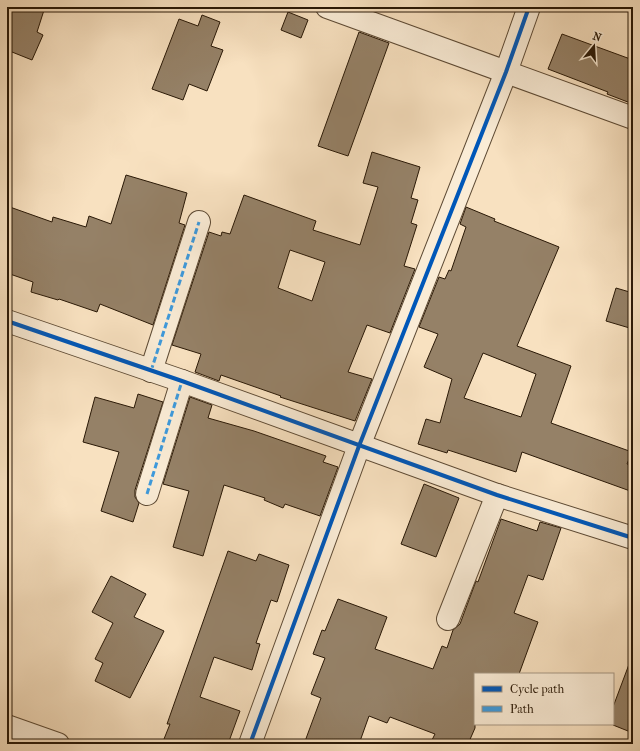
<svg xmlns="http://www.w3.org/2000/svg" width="640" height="751" font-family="'IM FELL French Canon',serif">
<rect width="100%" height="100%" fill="#f8e1c0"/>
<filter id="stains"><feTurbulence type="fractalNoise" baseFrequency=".005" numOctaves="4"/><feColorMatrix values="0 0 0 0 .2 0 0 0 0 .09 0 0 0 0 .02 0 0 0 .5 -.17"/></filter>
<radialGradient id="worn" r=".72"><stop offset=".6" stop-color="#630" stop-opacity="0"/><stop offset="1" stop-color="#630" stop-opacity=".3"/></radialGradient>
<g fill="#958167" stroke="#291806" fill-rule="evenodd">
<path d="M7 7H45L37 32 43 35 32 60 7 50Z"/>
<path d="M288 12 308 20 301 38 281 30Z"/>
<path d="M202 15 220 22 211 46 223 50 207 91 189 84 183 100 152 89 179 19 198 26Z"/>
<path d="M359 32 389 43 348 156 318 146Z"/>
<path d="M562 34 633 60V104L607 94 608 92 548 69Z"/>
<path d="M372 152 420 167 411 198 418 200 411 223 417 225 404 266 415 269 390 333 367 325 348 372 372 379 355 421 280 397 281 396 221 375 219 381 195 372 201 354 172 345 209 232 221 236 222 232 230 234 244 195 316 221 313 230 360 245 378 187 363 183ZM290 250 325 262 312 301 278 288Z"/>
<path d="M126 175 187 193 179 223 185 225 153 325 100 304 97 312 59 299 58 300 31 292 33 282 7 273V206L52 222 53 217 86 227 89 216 111 224Z"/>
<path d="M466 207 495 219 494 221 559 247 517 346 571 366 551 423 632 452 627 464 633 466V492L522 452 516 472 448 450 447 453 418 444 426 419 440 423 452 379 424 367 438 334 419 327 439 277 445 279 449 270 451 271 466 227 460 224ZM483 353 536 374 521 417 464 398Z"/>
<path d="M616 288 633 293V329L606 321Z"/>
<path d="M138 394 163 402 135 490V497L139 503 133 522 101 511 119 452 83 442 95 397 134 408Z"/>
<path d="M190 397 212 405 208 418 254 431 326 456 323 462 338 467 320 516 285 504 283 508 264 500 265 498 224 485 203 556 173 547 189 491 163 484Z"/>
<path d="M424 484 459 498 436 557 401 544Z"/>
<path d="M501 519 537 531 540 522 561 528 543 580 528 575 514 613 538 622 519 674H475V728L468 744H430L435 734 390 717 387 723 369 716 359 744H304L321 698 311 694 325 658 313 654 322 630 325 631 338 599 387 617 375 649 433 669 442 646 447 648 453 630 460 624 476 581 478 582Z"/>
<path d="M228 551 256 561 259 554 289 565 277 602 271 600 256 643 260 644 252 670 214 657 200 697 240 711 228 744H162L170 724H167Z"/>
<path d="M111 576 146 594 134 617 164 631 130 698 95 681 103 663 95 659 113 623 92 612Z"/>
<path d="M631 659 633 660V733L613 725V707Z"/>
</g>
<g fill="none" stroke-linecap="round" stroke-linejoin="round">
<g stroke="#5d4a34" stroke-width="24">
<g id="minor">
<path d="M327 7 633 118"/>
<path d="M7 321 182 381 497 495 633 538"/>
<path d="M151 371 199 222"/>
<path d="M147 494 182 381"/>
<path d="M448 619 497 495"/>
<path d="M7 726 58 744"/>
<path d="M250 744 359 446 506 72 529 7"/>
</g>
</g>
<use href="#minor" stroke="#faecd6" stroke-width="22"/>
<g stroke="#3d9add" stroke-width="3" stroke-dasharray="6 3" stroke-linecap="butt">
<path d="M151 371 199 222"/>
<path d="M147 494 182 381"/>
</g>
<g stroke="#faecd6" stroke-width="6">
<g id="cycleway">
<path d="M7 321 182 381 497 495 633 538"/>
<path d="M250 744 359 446 506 72 529 7"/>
</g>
</g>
<use href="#cycleway" stroke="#0057b8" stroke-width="4"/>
</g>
<rect width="640" height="751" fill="none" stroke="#f8e1c0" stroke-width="24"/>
<rect x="8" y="8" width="624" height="735" fill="none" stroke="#291806" stroke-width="2"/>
<rect x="12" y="12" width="616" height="727" fill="none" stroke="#291806"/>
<rect x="474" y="673" width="140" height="52" fill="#faecd6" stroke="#a69783"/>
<rect x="482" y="686" width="20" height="6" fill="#0057b8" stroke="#a69783"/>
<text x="510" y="693" font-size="12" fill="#291806">Cycle path</text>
<rect x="482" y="706" width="20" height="6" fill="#3d9add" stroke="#a69783"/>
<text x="510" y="713" font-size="12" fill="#291806">Path</text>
<g transform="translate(594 46) rotate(18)" stroke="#faecd6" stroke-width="3" paint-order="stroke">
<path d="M0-3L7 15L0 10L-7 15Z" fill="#291806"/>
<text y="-6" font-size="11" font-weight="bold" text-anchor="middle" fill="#291806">N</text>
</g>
<rect width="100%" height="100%" filter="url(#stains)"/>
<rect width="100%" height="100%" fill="url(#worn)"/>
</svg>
